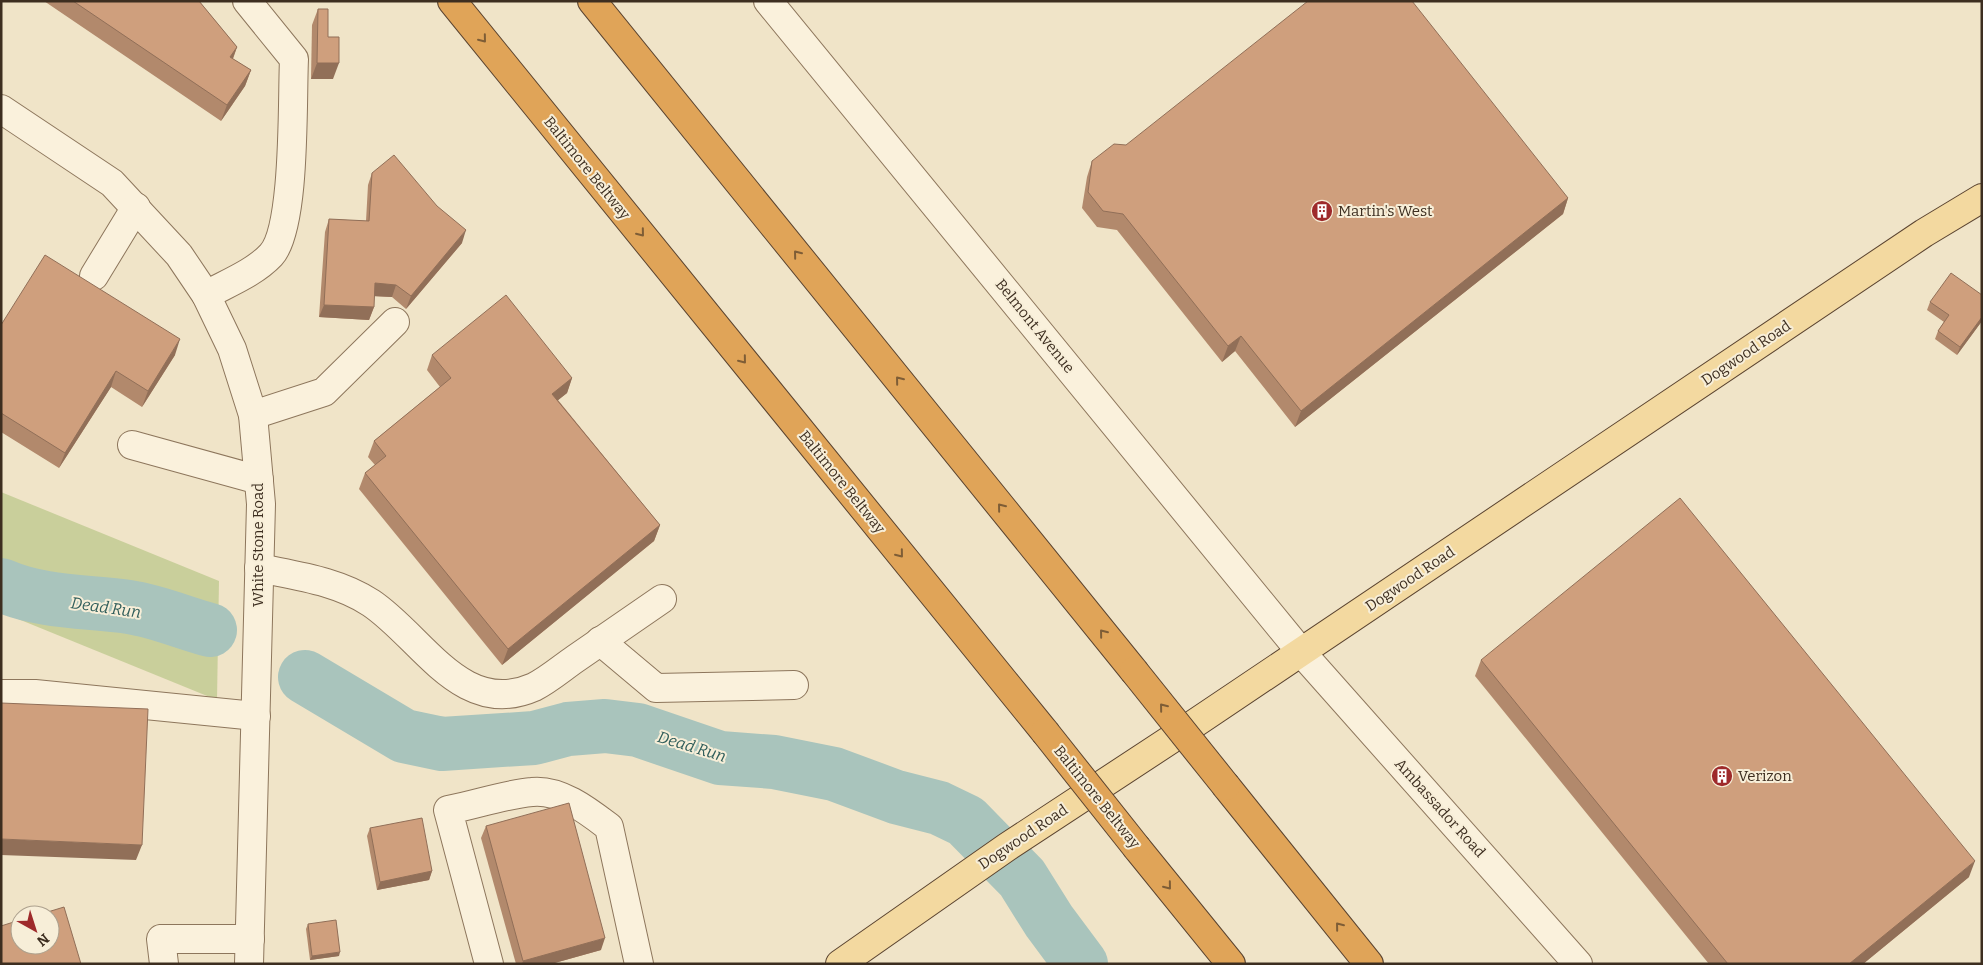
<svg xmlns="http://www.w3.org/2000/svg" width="1983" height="965" font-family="Bitter,serif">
<rect width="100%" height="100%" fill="#f0e4c8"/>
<path fill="#c9cf9b" d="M1 492 219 581 217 700 1 612Z"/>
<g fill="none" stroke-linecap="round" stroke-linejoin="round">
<g stroke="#a9c4bc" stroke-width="54">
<path d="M1 585C42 603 86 601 129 607 156 611 184 623 210 630"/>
<path d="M305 677 404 736 442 744 534 738 568 729 605 726 638 730 720 758 774 762 834 774 896 797 939 808 966 821 1022 878 1049 921 1081 964"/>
</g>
<g stroke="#8d765c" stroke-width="30">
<g id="minor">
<path d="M768 1 1301 652 1578 964"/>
<path d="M1 109 112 183 179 255 206 295 232 349 253 415 261 504 249 964"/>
<path d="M94 276 136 207"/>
<path d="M206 295C228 283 254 273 271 255 296 228 292 100 294 59L247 1"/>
<path d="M253 415 324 392 395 322"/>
<path d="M132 445 259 480"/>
<path d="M259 568C297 576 338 581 371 603 422 637 462 719 534 687 548 680 562 668 575 659 604 639 633 619 662 599"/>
<path d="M600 641 656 688 794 685"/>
<path d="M1 694H35L256 716"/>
<path d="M164 964 161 939H250"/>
<path d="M489 964 448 810C475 805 506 794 532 792 560 789 588 811 609 827L639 964"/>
</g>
</g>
<g stroke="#5b4430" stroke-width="30">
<path id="major" d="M840 964 1007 847 1179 734 1924 233 1982 198"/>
</g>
<g stroke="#5b4430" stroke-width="30">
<g id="highway">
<path d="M452 1 1045 732"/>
<path d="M592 1 1134 671"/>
<path d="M1226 786 1369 964"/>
<path d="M1137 848 1231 964"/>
</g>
</g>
<use href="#minor" stroke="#faf1dc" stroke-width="28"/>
<use href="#major" stroke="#f3d9a0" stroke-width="28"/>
<use href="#highway" stroke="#e0a458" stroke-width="28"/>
<g stroke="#5b4430" stroke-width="30" stroke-linecap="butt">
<g id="highway-bridge">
<path d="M1134 671 1226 786"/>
<path d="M1045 732 1137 848"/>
</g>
</g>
<use href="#highway-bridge" stroke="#e0a458" stroke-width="28"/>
</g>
<g fill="#b2896c">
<path d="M44 1H199L237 47 233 59 251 70 245 86 221 121Z"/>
<path d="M318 9 328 37 333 79H311L312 25Z"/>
<path d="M1126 145 1568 198 1563 214 1295 427 1235 351 1222 362 1117 230 1097 227 1082 208 1087 177 1092 161Z"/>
<path d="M372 173 462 243 406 309 392 297 374 296V307L369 320 319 317 325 232 329 219 366 221 368 185Z"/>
<path d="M1982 295V321L1957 355 1935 339 1938 331 1944 322 1927 310 1930 302Z"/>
<path d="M1 325 175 355 142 407 111 387 59 468 1 432Z"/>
<path d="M432 355 572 378 567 393 558 400 660 525 654 541 502 665 359 489 365 473 375 465 368 457 374 441 440 387 427 370Z"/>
<path d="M1481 660 1969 877 1863 964H1709L1475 676Z"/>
<path d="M486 826 601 950 551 964H516L481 838Z"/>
<path d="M370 828 432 871 429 880 377 890 367 836Z"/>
<path d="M308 924 339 956 310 960 306 929Z"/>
</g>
<g fill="#916f58">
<path d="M237 47 231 63 230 57Z"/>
<path d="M317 63H339L333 79H311Z"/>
<path d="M251 70 245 86 221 121 227 105Z"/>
<path d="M1568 198 1563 214 1295 427 1301 411Z"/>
<path d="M466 230 462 243 406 309 411 296Z"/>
<path d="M375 283 396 285 392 297 371 296Z"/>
<path d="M324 305 374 307 369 320 319 317Z"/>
<path d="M1982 317V321L1957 355 1960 347Z"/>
<path d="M1241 336 1235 351 1222 362 1228 346Z"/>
<path d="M180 339 175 355 142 407 148 391Z"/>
<path d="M116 371 111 387 59 468 65 453Z"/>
<path d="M572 378 567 393 547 409 552 394Z"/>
<path d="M660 525 654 541 502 665 508 649Z"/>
<path d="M1 839 142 845 136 860 1 855Z"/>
<path d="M1975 861 1969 877 1863 964H1849Z"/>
<path d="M432 871 429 880 377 890 380 882Z"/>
<path d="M605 938 601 950 551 964H522L523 961Z"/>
<path d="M340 952 339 956 310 960 312 956Z"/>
</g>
<g fill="#cf9f7d" stroke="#916f58">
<path d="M73 1H199L237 47 230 57 251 70 227 105Z"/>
<path d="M1308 1H1412L1568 198 1301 411 1241 336 1228 346 1123 214 1103 211 1088 192 1092 161 1114 144 1126 145Z"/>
<path d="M318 9H328V37H339V63H317Z"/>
<path d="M394 155 437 206 466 230 411 296 396 285 375 283 374 307 324 305 329 219 369 221 372 173Z"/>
<path d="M45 255 180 339 148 391 116 371 65 453 1 413V325Z"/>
<path d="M1951 273 1982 295V317L1960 347 1938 331 1949 315 1930 302Z"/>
<path d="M506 295 572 378 552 394 660 525 508 649 365 473 386 456 374 441 451 378 432 355Z"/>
<path d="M1680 498 1975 861 1849 964H1728L1481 660Z"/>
<path d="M1 703 148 709 142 845 1 839Z"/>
<path d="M569 803 605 938 523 961 486 826Z"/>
<path d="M422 818 432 871 380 882 370 828Z"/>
<path d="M64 907 81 964H1V926L20 920V945H50V915H38Z"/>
<path d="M336 920 340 952 312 956 308 924Z"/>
</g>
<defs><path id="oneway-chevron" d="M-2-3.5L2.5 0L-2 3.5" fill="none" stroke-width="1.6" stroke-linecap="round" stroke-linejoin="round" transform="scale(1.25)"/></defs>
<g stroke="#7e5d36">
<use href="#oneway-chevron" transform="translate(483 39) rotate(51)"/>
<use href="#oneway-chevron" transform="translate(641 233) rotate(51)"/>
<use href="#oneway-chevron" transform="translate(797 254) rotate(-129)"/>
<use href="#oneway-chevron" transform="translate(743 360) rotate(51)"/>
<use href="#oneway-chevron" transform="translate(899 380) rotate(-129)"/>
<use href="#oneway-chevron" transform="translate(1001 507) rotate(-129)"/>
<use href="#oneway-chevron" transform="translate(900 554) rotate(51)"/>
<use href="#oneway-chevron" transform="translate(1103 633) rotate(-129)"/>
<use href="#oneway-chevron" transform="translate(1163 707) rotate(-129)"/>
<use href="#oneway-chevron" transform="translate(1168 886) rotate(51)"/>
<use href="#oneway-chevron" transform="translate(1339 926) rotate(-129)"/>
</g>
<defs>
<g id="building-disc" transform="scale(1.125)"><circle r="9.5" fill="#9e2a2b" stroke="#f7eed8"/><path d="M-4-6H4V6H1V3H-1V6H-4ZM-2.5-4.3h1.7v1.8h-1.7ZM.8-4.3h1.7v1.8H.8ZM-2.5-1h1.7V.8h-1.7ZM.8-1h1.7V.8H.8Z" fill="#fff"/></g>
</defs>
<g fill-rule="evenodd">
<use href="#building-disc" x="1322" y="211"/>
<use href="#building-disc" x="1722" y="776"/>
</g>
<g text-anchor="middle" stroke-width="4" stroke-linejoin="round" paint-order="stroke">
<g font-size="15" fill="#3d2e20" stroke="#f7eed8">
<text transform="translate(587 168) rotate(51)" y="5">Baltimore Beltway</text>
<text transform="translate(1035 326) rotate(51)" y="5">Belmont Avenue</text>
<text transform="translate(1746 353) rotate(-34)" y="5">Dogwood Road</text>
<text transform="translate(842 482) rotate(51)" y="5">Baltimore Beltway</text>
<text transform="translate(258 545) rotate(-90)" y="5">White Stone Road</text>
<text transform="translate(1410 579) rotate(-34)" y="5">Dogwood Road</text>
<text transform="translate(1097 797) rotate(51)" y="5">Baltimore Beltway</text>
<text transform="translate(1440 808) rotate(48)" y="5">Ambassador Road</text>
<text transform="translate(1023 837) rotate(-34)" y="5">Dogwood Road</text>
</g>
<g font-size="15" fill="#3d2e20" stroke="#f7eed8" text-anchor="start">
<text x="1338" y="216">Martin's West</text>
<text x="1738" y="781">Verizon</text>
</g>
<g font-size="16" font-style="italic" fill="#2f5d5a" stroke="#f7eed8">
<text transform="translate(106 607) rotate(8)" y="6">Dead Run</text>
<text transform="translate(692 746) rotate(17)" y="6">Dead Run</text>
</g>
</g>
<rect width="1983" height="965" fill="none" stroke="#3d2e20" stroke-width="5"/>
<g transform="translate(35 930) rotate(141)"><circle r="24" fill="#f7eed8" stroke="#ada18e"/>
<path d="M0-4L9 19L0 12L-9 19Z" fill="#9e2a2b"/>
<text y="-8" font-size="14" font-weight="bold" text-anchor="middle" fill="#3d2e20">N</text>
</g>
</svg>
